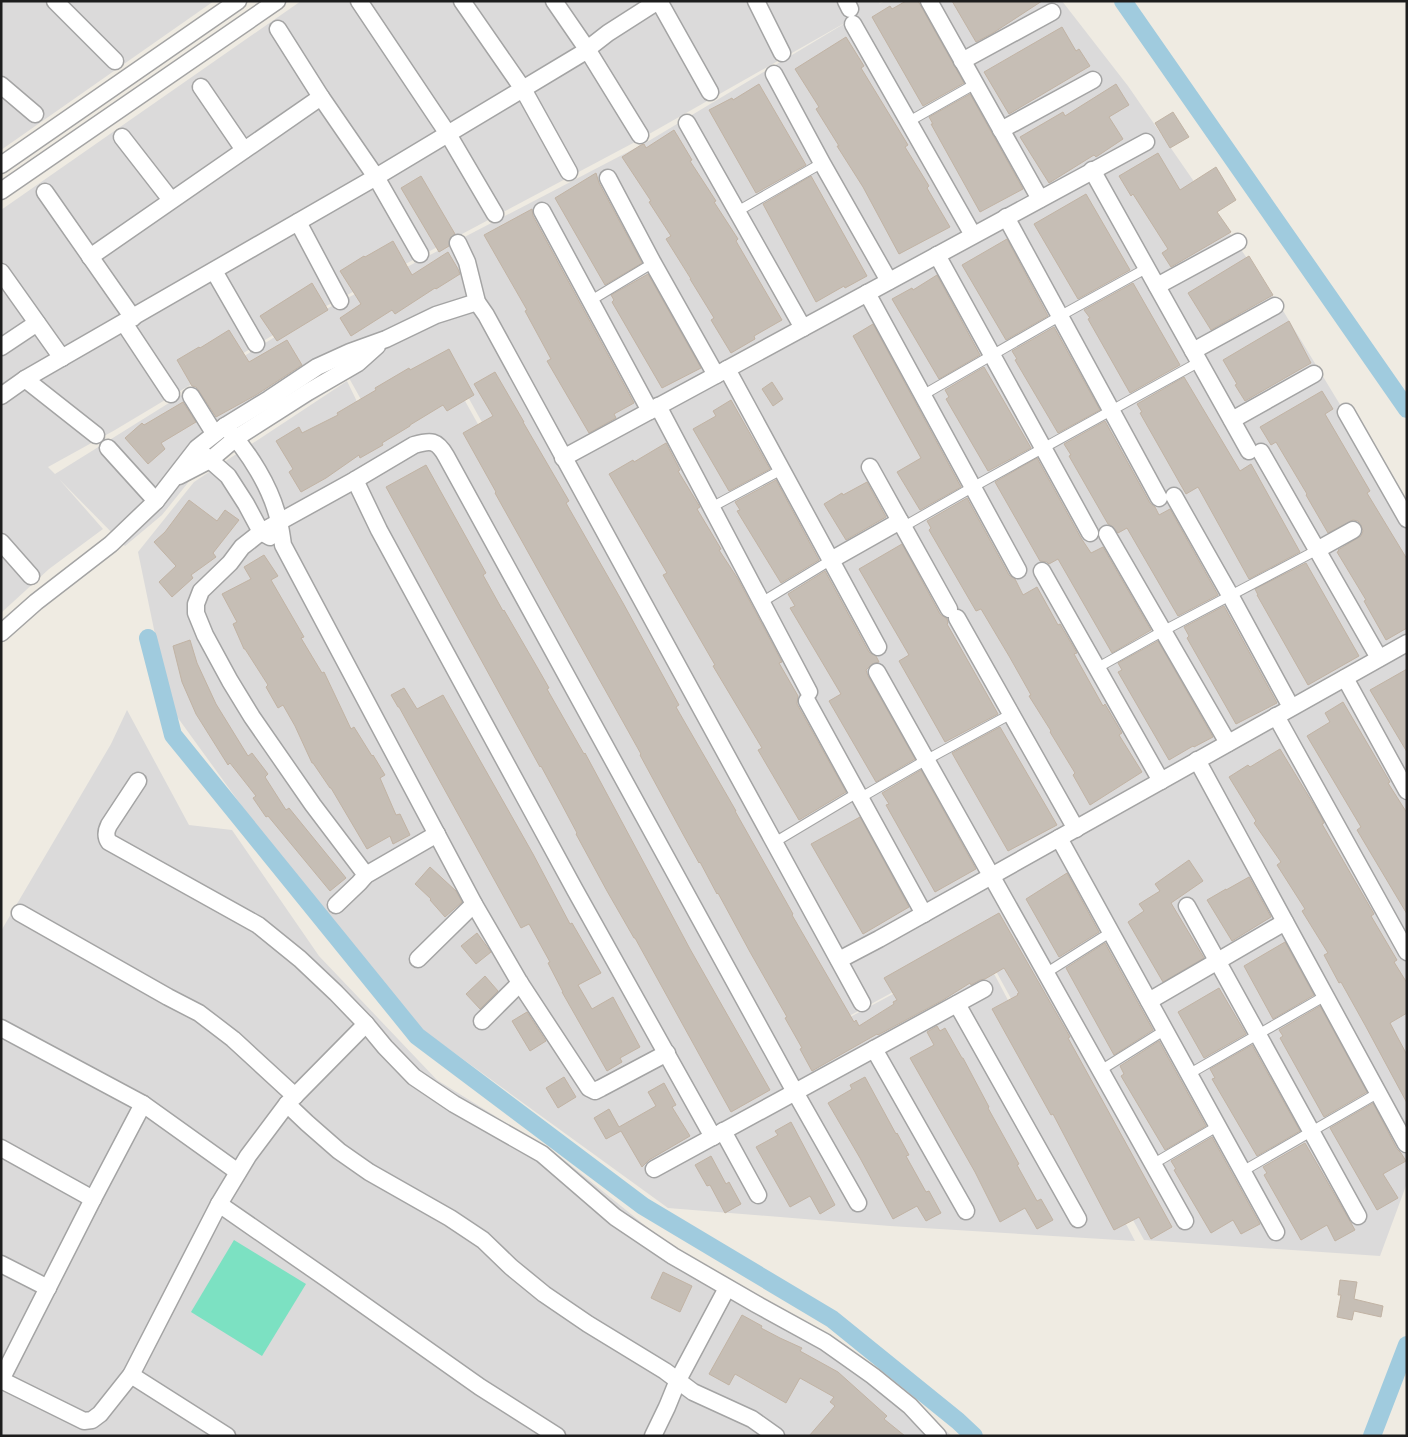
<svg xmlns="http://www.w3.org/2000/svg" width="1408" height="1437" font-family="Quicksand,sans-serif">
<rect width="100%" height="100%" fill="#efebe2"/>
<g fill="#dbdada" fill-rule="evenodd">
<path d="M1 1H214L1 150Z"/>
<path d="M301 1H883L879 4 885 1H1062L1128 86 1282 309 1407 515V1183L1380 1256 1144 1240 981 944 818 1033 451 366 368 412 349 378 223 457 191 479 162 515 125 546 59 479 103 529 49 569 1 613V210ZM857 16 647 142 286 330 55 474 48 467 115 430 285 328 635 142Z"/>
<path d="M450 374 684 793 817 1035 980 947 1135 1241 890 1226 668 1208 413 1023 265 838 170 707 138 552 194 482 347 381 364 416Z"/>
<path d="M127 710 189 825 232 830 319 956 437 1080 558 1155 684 1257 846 1345 952 1436H1V931L111 744Z"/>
</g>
<path fill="#7ce1c2" d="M234 1240 306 1284 262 1356 191 1312Z"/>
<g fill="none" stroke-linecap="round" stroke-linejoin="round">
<g stroke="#a0cbde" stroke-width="18">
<path d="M1123 1 1407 409"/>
<path d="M148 638 173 735 417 1036 643 1206 832 1319 958 1421 974 1436"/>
<path d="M1372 1436 1407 1345"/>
</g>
</g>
<g fill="#c6beb5" stroke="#c1b3a4">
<path d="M906 1H918L964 83 923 106 872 17 890 6 892 9Z"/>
<path d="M952 1H1042L993 33 976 42Z"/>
<path d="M1062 27 1076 51 1079 49 1090 66 1009 114 984 72Z"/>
<path d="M846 37 864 66 861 68 908 145 905 147 929 186 927 188 950 227 899 254 863 187 837 146H839L816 109 819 107 795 69Z"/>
<path d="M759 84 806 165 756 193 709 110 732 98 733 100Z"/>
<path d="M1116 84 1129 105 1109 117 1123 139 1096 157 1094 155 1049 183 1020 137 1063 112 1065 116Z"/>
<path d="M970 94 1023 189 980 212 931 124H933L929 117Z"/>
<path d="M1173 112 1189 137 1170 148 1155 123Z"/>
<path d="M674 130 692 160 690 161 716 201 714 202 738 239 736 241 782 320 754 336 755 339 731 353 711 320 714 318 690 279H691L666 239 671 236 649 202 651 201 622 157 641 145 644 144 646 148Z"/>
<path d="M1158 153 1180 190 1216 167 1236 200 1217 212 1231 232 1171 267 1162 253 1168 249 1133 194 1131 196 1119 176Z"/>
<path d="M596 173 599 183 642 263 605 285 555 198Z"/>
<path d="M421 176 455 234 450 238 449 246 439 252 401 188Z"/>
<path d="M811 176 867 276 845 288 844 286 816 302 763 204Z"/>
<path d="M1086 194 1130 270 1078 299 1034 224Z"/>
<path d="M532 209 533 216 634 403 614 414 616 418 589 433 547 361 551 359 525 311 527 310 484 235Z"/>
<path d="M1007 239 1048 316 1006 340 962 265Z"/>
<path d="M393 241 412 275 448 252 458 269 460 274 436 289 435 288 395 314 392 310 351 336 340 318 361 304 340 271 364 256 365 257Z"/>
<path d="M1249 256 1273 295 1211 330 1188 293Z"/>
<path d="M648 274 701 368 662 388 612 302 614 300 611 295Z"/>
<path d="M937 275 980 355 939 379 892 299 912 288 913 290Z"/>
<path d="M312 283 328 310 277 341 260 316Z"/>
<path d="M1133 283 1180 365 1130 393 1088 319 1090 318 1084 310Z"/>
<path d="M1289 321 1311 363 1245 401 1235 385 1237 384 1223 360Z"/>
<path d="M873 324 961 487 920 510 897 472 921 458 853 336Z"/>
<path d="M1054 327 1100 410 1058 433 1015 360 1017 359 1012 351Z"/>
<path d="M229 330 249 362 287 340 302 365 256 395 216 417 199 391 196 387 192 386 177 360 199 347 200 348Z"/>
<path d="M449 349 474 395 447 411 443 405 410 425V426L382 443 383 445 360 458 359 455 326 478 301 492 289 472 293 469 276 441 299 427 302 433 338 415 337 413 376 390 375 388 409 368 410 370Z"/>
<path d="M984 367 1031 448 988 471 946 399 949 397 945 390Z"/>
<path d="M495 372 524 422H523L569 501 566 503 623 603 679 705 676 707 736 811H735L793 914 792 915 854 1022 856 1020 859 1026 894 1004 893 1002 897 1000 884 978 999 913 1070 1037 1068 1038 1172 1227 1151 1239 1139 1217 1114 1230 1053 1114 1051 1115 992 1009 1018 995 1017 994 1019 993 1004 968 985 979 980 980 971 985 970 983 943 1000 878 1035 877 1034 812 1071 800 1049 802 1048 785 1018 787 1017 750 952 718 893 717 894 700 862 699 863 684 836 640 755 641 754 495 493 496 492 463 433 493 416 474 384Z"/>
<path d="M1184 377 1240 471 1251 464 1300 552 1249 579 1198 487 1186 494 1140 413 1142 412 1137 404Z"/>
<path d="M772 382 783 399 773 406 762 389Z"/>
<path d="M1322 391 1333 409 1325 414 1370 491 1367 493 1407 559V628L1386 640 1364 601 1366 600 1337 552 1339 551 1338 550 1361 536 1363 531 1361 525 1358 521 1353 520 1328 533 1306 495 1307 494 1276 442 1271 445 1260 427Z"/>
<path d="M731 400 770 469 729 491 693 429 716 416 713 411Z"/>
<path d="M183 402 196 422 161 443 165 449 148 464 125 438 142 423 144 425Z"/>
<path d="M1105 421 1150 503 1155 507 1159 515 1170 509 1218 595 1178 616 1127 528 1118 533 1112 526 1108 524 1069 456 1071 455 1064 444Z"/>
<path d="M666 443 680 470 678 471 700 507 697 509 721 549 719 550 738 579 782 662 779 663 798 696 797 704 846 792 799 820 758 750 762 748 713 666 715 665 663 575 667 573 609 474 633 460 634 462Z"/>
<path d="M1037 458 1081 538 1091 553 1103 547 1151 630 1112 653 1058 559 1049 564 1047 562 1040 561 995 482Z"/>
<path d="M426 465 486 573 483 575 503 611 504 610 537 667 549 688 547 689 584 754 585 753 690 949 770 1090 731 1112 635 938H634L607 891 576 834 577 833 560 801 541 766 540 767 386 487Z"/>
<path d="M776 480 819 560 781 583 737 511 740 510 735 502Z"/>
<path d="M867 482 886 517 846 540 824 504 842 493 843 495Z"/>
<path d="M967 498 1009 575 1015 579 1023 595 1037 587 1058 625 1060 624 1077 653 1074 654 1103 706 1105 704 1119 728 1122 733 1119 735 1142 772 1090 805 1073 775 1075 773 1050 732 1051 731 1029 696 1031 695 1009 656 981 609 976 611 929 530 931 528 927 521Z"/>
<path d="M189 500 217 521 225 510 239 520 213 553 216 557 191 575 193 578 172 597 159 582 176 566 154 542 165 532Z"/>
<path d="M902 544 940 614 947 619 948 623 947 624 998 714 945 742 899 661 909 655 859 569Z"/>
<path d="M264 555 278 576 271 580 304 637 301 638 322 673 324 672 351 729 354 727 372 756 373 755 385 775 380 778 396 815 400 814 410 835 393 844 390 836 367 849 331 788H330L313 763H312L295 726 283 705 278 708 266 687 268 685 245 649H244L233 624 237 622 222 594 251 579 244 567Z"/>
<path d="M1306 563 1359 656 1308 685 1257 595H1258L1255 589Z"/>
<path d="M825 571 869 652 876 656 879 662 872 664 866 670 868 676 915 759 876 782 829 701 841 694 790 608 795 606 788 594Z"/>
<path d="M1224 606 1277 703 1236 724 1187 638 1189 636 1184 627Z"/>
<path d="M190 640 197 663 216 704 248 756 252 753 268 774 265 777 286 810 289 808 346 878 330 891 268 816 266 817 253 798 256 796 230 763 228 765 196 714 182 682 173 646Z"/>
<path d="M1158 641 1213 737 1194 747 1193 746 1169 760 1118 672 1122 670 1118 663Z"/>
<path d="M1407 669V752L1370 690Z"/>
<path d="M404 688 417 709 443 695 533 854 570 924 572 923 601 973 578 985 592 1009 613 997 640 1047 620 1058 622 1062 607 1071 562 992H563L548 963 550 962 529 924 521 928 399 707H398L391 695Z"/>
<path d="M1343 702 1390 782 1388 783 1407 813V914L1357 830 1361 827 1307 736 1330 722 1325 713Z"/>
<path d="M1000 727 1057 825 1008 851 952 753Z"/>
<path d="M1280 749 1320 815 1324 823 1322 824 1374 914 1371 916 1397 960 1394 962 1407 983V1013L1390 1023 1407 1055V1103L1365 1025 1341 982 1339 983 1324 955 1328 953 1302 911 1305 909 1277 865 1281 862 1254 823 1256 821 1229 777 1248 765 1250 767Z"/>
<path d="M921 770 976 869 935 892 886 805 889 804 882 793Z"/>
<path d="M860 817 909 907 863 934 811 844Z"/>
<path d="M1189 860 1203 881 1171 903 1204 958 1163 982 1128 922 1144 911 1139 904 1160 891 1155 884Z"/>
<path d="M430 867 456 891 462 902 445 917 430 900 431 899 415 884Z"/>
<path d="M1067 873 1099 932 1059 957 1026 899Z"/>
<path d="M1249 877 1271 917 1232 941 1207 900 1226 889V890Z"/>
<path d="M477 933 491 952 476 964 461 946Z"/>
<path d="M1285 942 1314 995 1273 1019 1244 966Z"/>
<path d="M1105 943 1153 1030 1114 1055 1066 968Z"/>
<path d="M485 976 498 991 480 1009 466 994Z"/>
<path d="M1219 988 1246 1034 1204 1058 1178 1012Z"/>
<path d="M1320 1006 1367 1092 1324 1117 1280 1038 1283 1036 1279 1030Z"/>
<path d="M527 1012 546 1041 530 1051 512 1021Z"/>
<path d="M937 1026 940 1031 945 1028 962 1058H963L989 1107 988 1108 1019 1164 1017 1165 1037 1201 1041 1199 1053 1220 1037 1229 1025 1208 1000 1222 975 1172 910 1058 934 1045 927 1032Z"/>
<path d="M1159 1041 1206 1126 1165 1150 1121 1076 1124 1074 1120 1066Z"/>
<path d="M1252 1045 1300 1131 1257 1156 1212 1079 1215 1078 1210 1069Z"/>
<path d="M564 1077 576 1097 558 1108 546 1088Z"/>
<path d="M865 1077 896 1134 897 1133 909 1155 906 1156 926 1192 929 1191 941 1213 926 1221 917 1206 893 1219 860 1158 828 1103 852 1089 850 1085Z"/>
<path d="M664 1083 676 1105 672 1107 690 1136 649 1160 642 1167 621 1131 606 1139 594 1118 609 1109 619 1127 656 1106 648 1092Z"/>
<path d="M1373 1103 1397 1149 1401 1153 1406 1161 1383 1174 1398 1198 1377 1210 1330 1128Z"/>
<path d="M791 1122 835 1205 820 1214 810 1196 790 1207 756 1147 778 1135 775 1131Z"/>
<path d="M1212 1137 1260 1224 1241 1234 1233 1220 1211 1233 1174 1170 1176 1169 1171 1161Z"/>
<path d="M1305 1143 1355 1230 1335 1241 1327 1225 1301 1240 1264 1175 1267 1173 1263 1167Z"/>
<path d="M711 1156 726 1184 729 1182 741 1204 725 1213 710 1185 707 1186 695 1165Z"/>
<path d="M663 1272 692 1286 680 1312 651 1298Z"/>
<path d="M1340 1280 1357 1282 1354 1299 1383 1306 1381 1317 1354 1311 1352 1320 1337 1317 1341 1295H1338Z"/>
<path d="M742 1315 762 1326 761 1328 780 1338 802 1348 800 1351 838 1372 887 1416 884 1419 905 1436H809L835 1406 830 1402 834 1397 800 1378 786 1403 735 1374 729 1385 709 1374Z"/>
</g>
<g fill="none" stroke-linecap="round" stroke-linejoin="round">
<g stroke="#a4a4a4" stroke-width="11">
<g id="lane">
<path d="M908 122 975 84"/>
<path d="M738 211 822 163"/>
<path d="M590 301 653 263"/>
<path d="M923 395 1060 316 1147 268"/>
<path d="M712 507 781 470"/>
<path d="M903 527 973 487 1199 362"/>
<path d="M762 602 831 560"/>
<path d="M1097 668 1163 631 1317 550"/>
<path d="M860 798 926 760 1011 714"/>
<path d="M775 842 857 793"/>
<path d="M1046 973 1111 932"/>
<path d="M1101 1070 1165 1030"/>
<path d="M1189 1074 1325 996"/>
<path d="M1153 1164 1218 1126"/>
<path d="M1243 1171 1378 1093"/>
</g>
</g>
<g stroke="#a4a4a4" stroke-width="19">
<g id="street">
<path d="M55 1 115 61"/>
<path d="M359 1 448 134 495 214"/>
<path d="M462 1 523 89 569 172"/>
<path d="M554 1 587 49 640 135"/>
<path d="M659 1 710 92"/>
<path d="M756 1 782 53"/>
<path d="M846 1 850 9"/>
<path d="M929 1 1040 199"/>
<path d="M853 24 973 235"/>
<path d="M278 29 321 97 376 177 420 254"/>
<path d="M962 61 1052 12"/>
<path d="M774 74 822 163 889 281"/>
<path d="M1 85 35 114"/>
<path d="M201 87 244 150"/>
<path d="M687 123 803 328"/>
<path d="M1001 130 1093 80"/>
<path d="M122 137 171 200"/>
<path d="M1 165 238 1"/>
<path d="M1092 170 1249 451"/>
<path d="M608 178 653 263 716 375"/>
<path d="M1 191 277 1"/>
<path d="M45 192 133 318"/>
<path d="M542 211 650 411"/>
<path d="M1006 217 1159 498"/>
<path d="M298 222 340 301"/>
<path d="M458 243 467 262 477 302 486 315 862 1003"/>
<path d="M937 255 1090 533"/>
<path d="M90 257 321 97"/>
<path d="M214 271 256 344"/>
<path d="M1 272 62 358"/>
<path d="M1157 286 1238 242"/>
<path d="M867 293 1018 570"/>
<path d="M124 323 171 394"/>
<path d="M1 347 37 323"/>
<path d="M1193 351 1275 306"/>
<path d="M727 369 878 647"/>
<path d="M25 379 96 435"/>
<path d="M1 396 25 379 376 177 581 54 608 33 658 1"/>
<path d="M191 396 214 433"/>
<path d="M658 406 809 692"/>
<path d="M1346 412 1407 519"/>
<path d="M1232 420 1314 374"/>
<path d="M225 426C248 451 272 488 279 522 281 530 282 538 283 545L474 904 520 983 589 1088 595 1091 601 1088 667 1053"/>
<path d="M108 448 156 501"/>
<path d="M1261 452 1379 658"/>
<path d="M202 453 228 476 246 504 261 532 270 537"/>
<path d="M563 458 1146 142"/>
<path d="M870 467 949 609"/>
<path d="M179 476 210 460 236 438 308 392 358 363 377 346"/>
<path d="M355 480 379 530 575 890 713 1137"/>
<path d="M1174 496 1230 595 1291 707"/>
<path d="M1107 534 1228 743"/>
<path d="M1 542 31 576"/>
<path d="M1317 550 1353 530"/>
<path d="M831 560 900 521"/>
<path d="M1042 571 1161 781"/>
<path d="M957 618 1076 829"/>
<path d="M1 633 36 602 111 544 156 501 197 448 225 426 269 399 317 367 350 352 386 339 436 315 477 302"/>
<path d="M877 672 1185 1221"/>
<path d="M1345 678 1407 791"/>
<path d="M807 701 924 914"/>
<path d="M1276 716 1407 952"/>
<path d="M1197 760 1406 1144"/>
<path d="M138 781 109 825C106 831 105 836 109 842L258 925 300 959 336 993 366 1024 385 1047 414 1077 454 1104 542 1154 615 1217 673 1256 756 1304 825 1342 873 1376 910 1406 938 1436"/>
<path d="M1059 838 1276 1232"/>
<path d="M366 875 313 805 252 717 230 681 205 635 196 613V604L201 591 230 563 242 547 261 532 355 480 414 445C431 440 437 440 446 456L795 1092 858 1203"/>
<path d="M336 905 359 883 366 875 437 834"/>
<path d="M1187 906 1358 1216"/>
<path d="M20 913 168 997 199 1013 233 1039 295 1096"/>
<path d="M418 959 474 904"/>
<path d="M839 960 879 939 1407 643"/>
<path d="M1149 1001 1285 922"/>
<path d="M957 1004 1078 1219"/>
<path d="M482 1021 520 983"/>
<path d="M1 1028 143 1104 238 1172"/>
<path d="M874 1049 966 1211"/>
<path d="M287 1104 307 1123 339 1151 369 1172 450 1218 483 1240 511 1267 544 1294 588 1324 665 1371 693 1392 752 1419 776 1436"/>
<path d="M723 1131 758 1195"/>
<path d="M1 1148 93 1199"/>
<path d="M654 1169 984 989"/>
<path d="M219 1204 330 1281 480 1387 557 1436"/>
<path d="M1 1264 48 1288"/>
<path d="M131 1375 227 1436"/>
<path d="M1 1380 84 1421 92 1420 100 1414 131 1375 219 1204 248 1156 287 1104 366 1024"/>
<path d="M1 1380 93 1199 143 1104"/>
<path d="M653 1436 667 1407 678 1380 727 1288"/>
</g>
</g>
<use href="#lane" stroke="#fff" stroke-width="9"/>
<use href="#street" stroke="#fff" stroke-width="16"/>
</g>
<rect width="1408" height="1437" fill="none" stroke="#1d1d1d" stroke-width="5"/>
</svg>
